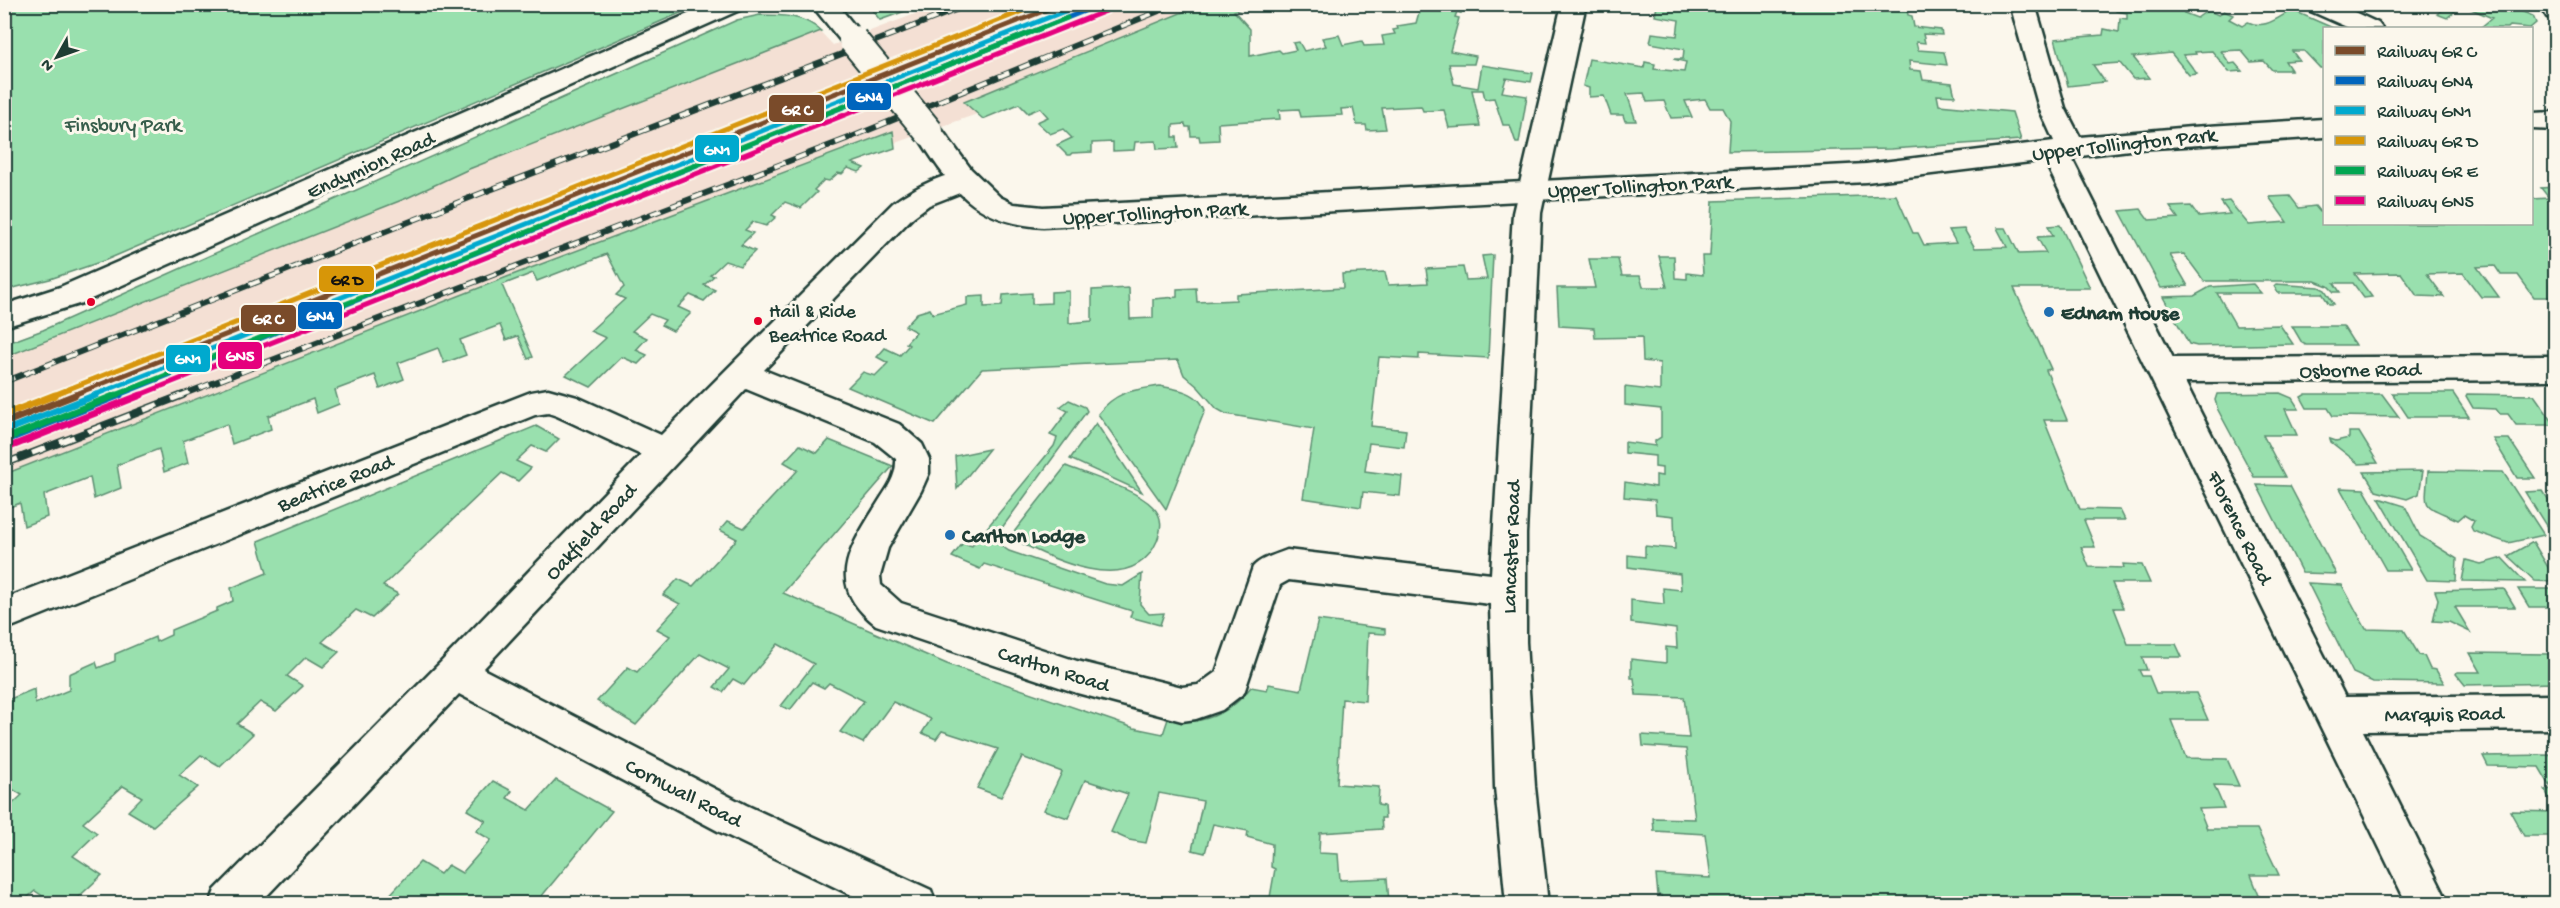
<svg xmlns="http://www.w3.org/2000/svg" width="2560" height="908" font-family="'Gochi Hand',sans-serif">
<rect width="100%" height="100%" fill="#fbf7ec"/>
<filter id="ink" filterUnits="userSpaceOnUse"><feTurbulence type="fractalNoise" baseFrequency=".0167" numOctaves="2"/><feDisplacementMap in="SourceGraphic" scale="12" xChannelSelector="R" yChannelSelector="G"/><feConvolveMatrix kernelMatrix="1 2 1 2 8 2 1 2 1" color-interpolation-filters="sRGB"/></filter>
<g filter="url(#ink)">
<path fill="#f4e0d4" d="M939 5H1249L977 114 895 143V148L782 190 534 273 238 388 5 483V344L43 330 737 20 760 15 800 19 814 25 833 45Z"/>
<g fill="#99e0ae" stroke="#5c8e71" stroke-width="1.5">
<path d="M2116 4 2178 5 2188 9 2184 13 2197 18 2208 10 2218 15 2224 11 2233 15 2229 19 2242 26 2248 22C2265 30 2277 18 2292 10L2333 28H2324V68H2320L2304 51H2292L2299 60 2285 61 2291 70H2272L2264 61 2251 62 2241 50 2221 51 2230 64 2235 63 2242 71 2229 72 2212 51 2195 52 2196 54 2183 55 2197 74 2189 75 2171 53 2133 57 2150 78 2133 79 2120 63 2093 65 2105 82 2068 86 2055 39 2103 35 2104 29 2119 32 2120 18 2127 19V13L2116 11Z"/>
<path d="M4 5 5 4 699 5 106 260 50 279 5 290Z"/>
<path d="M868 5H922L880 20Z"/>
<path d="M1200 5H1253L1234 11 1250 29V56L1279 50 1282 53 1296 50 1293 43 1299 42 1304 51 1326 46 1322 38 1339 35 1343 45 1362 41 1364 46 1384 45 1382 36 1395 34 1393 30 1398 29 1397 26 1416 23 1421 5H1464L1461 13 1457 12 1455 17 1459 18 1450 51 1476 56 1474 64H1449L1454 84 1478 88 1482 65 1533 73 1531 82 1506 78 1502 92 1527 96 1519 143H1516L1510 125H1503L1494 98 1485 99 1483 90H1472L1480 126 1449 128 1444 110 1423 111 1421 106 1382 108 1386 129 1367 130 1366 125H1357L1353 108 1341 109 1342 115 1301 117 1299 109 1279 110 1280 119 1218 123 1219 140 1200 141 1199 136H1191L1190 127H1186L1185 124 1173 125V137H1177L1178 148 1157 149 1156 141 1135 142 1134 150 1113 151V142L1092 143V152L1072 153 1070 155H1067L1057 145 1072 138 1063 129 1050 134 1037 122 1048 117 1040 108 1028 113 1019 104 983 119 964 102Z"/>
<path d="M1683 5H1935L1936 7 1911 5V10H1907L1908 15 1912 16 1914 27 1941 30 1942 35 1923 34 1925 43 1916 42 1918 50 1944 52 1947 65 1909 61 1910 70 1921 71 1923 80 1952 83 1955 96 1937 95 1939 105 2012 112 2021 140 1891 149 1728 152 1730 121 1723 108H1710L1705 99 1685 101 1692 117 1671 118 1664 101 1647 102 1644 93 1627 94 1636 121H1625L1623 115H1611L1604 96 1589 97V88L1583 86 1589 59 1644 68 1645 62 1655 64 1654 69 1684 72 1686 62 1673 59H1683L1684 49 1650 43 1652 33 1677 36 1679 20 1655 16 1657 6 1692 12 1693 6Z"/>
<path d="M2434 5H2506L2533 16 2536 23 2530 28 2510 26 2508 28H2480L2492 18 2462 5 2447 18 2437 14 2443 9Z"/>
<path d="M760 15C782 15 804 15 821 31L469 169 407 198 5 357V344L43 330 737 20Z"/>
<path d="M893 131 895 148 852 163 864 168 859 172 848 168 842 174 838 173 829 181 824 180 814 190 817 192 801 208 785 202 772 215 776 217 766 226 753 222 745 230 753 233 741 245 755 251 740 266 725 261 710 275 714 276 704 285 715 290 704 301 690 295 678 307 691 313 673 331 661 325 665 320 650 314 632 331 647 338 636 350 647 355 638 364 622 357 591 387 566 375 606 338 590 331 625 299 616 295 624 287 607 254 537 281 533 273 502 285 533 357 528 359 518 336 506 340 500 325 460 340 466 355 444 363 438 348 398 363 404 379 380 389 375 375 335 390 339 404 317 413 313 399 268 416 271 429 232 444 227 424 183 441 188 463 164 472 159 449 117 465 121 488 94 499 90 477 44 495 47 517 24 526 20 503 5 509V474L507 277Z"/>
<path d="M2555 187V284L2550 285 2555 292V297H2534L2518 275H2501L2495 266 2477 267 2499 297H2481L2463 273 2427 274 2444 297 2417 296 2401 273 2355 274 2372 297 2364 298 2353 283H2334L2340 292H2334L2328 286 2315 281H2204L2184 254 2170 255 2188 286 2161 288 2120 211 2141 209 2149 220 2178 218 2170 207 2191 206 2199 217 2230 214 2221 202 2229 201 2249 225 2287 222 2269 197 2290 196 2299 208 2315 206 2320 212H2324V224H2532V199L2549 198 2541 188Z"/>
<path d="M1896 195 1913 233H1918L1924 245 1956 243 1949 230 1964 229 1975 248 2007 247 1997 228H2006L2019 254 2046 253 2037 237 2053 236 2048 226 2060 225 2090 288H2014L2051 369 2046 370 2067 420H2044L2080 509 2120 510 2125 520H2084L2095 547H2081L2089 567 2124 568 2123 564 2142 565 2150 583H2112L2123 608H2114L2128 644H2176L2182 657H2142L2147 670H2139L2142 676H2149L2156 693H2196L2208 720H2171L2186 758 2227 759 2239 786 2214 785 2224 808 2199 809 2207 829H2257L2279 875H2251L2260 898H2243L2245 904H1663L1661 895H1658L1656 875 1711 878 1705 834 1654 831 1653 818 1695 819 1686 749 1643 746 1642 735 1689 738 1684 697 1636 695 1634 678H1631V659L1666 663V647L1677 648 1676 629 1631 623V600L1664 604 1663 588 1681 590 1680 574 1628 567V555L1645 557V546L1675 549 1674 516 1656 514 1655 500 1624 497 1625 482 1656 487V475L1662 476V468L1655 467V456L1625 453V442L1655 446V441L1661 437V409L1625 405V387L1660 391V363L1643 361 1642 337 1595 338 1594 328 1559 326 1557 288H1595L1589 259H1618L1622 276H1640L1643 287H1667L1659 256H1674L1675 278 1687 279V273L1703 275 1702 256H1710L1713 201Z"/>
<path d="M1493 255 1488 358 1419 354V359L1379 357 1371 426 1406 430 1404 447 1369 443 1365 471 1402 476 1400 496 1363 492 1361 507 1303 498 1314 429 1226 414 1217 409 1198 387 1184 375 1178 360 982 369 935 424 848 387 863 372 875 376 888 363 877 357 885 348 900 355 909 345 906 343 916 332 905 326 917 313 930 309 933 314 967 305V297L984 296V307L1002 306 1003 295 1032 293V304L1051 303V292L1069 291V323L1092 321V290L1129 288 1130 319 1153 318V299L1177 297V289L1196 288 1197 302 1236 300V294L1343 288 1342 274 1385 272 1388 285 1428 283 1426 269 1463 267 1466 280 1487 279 1482 256Z"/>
<path d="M2253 284 2261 293H2217L2236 326 2280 325 2293 344 2197 346 2189 344 2163 297 2194 296 2210 287Z"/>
<path d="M2276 284 2319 287 2325 290 2334 304H2329L2322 293H2278L2274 286Z"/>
<path d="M2292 326H2343L2355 345H2306L2302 343Z"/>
<path d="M1160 386C1178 390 1198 391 1205 410L1166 509 1098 414C1116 391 1133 390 1160 386Z"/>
<path d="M2280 393 2292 398 2299 409H2285L2297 435H2263L2285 477H2254L2218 410 2215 400 2217 394Z"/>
<path d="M2453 393 2469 417H2408L2392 393Z"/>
<path d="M2306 394H2382L2399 417 2333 416 2328 408H2307L2301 397Z"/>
<path d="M2467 394 2534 395 2555 425H2516L2508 414H2500L2496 409 2473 408 2466 396Z"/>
<path d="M1069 400 1085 407 1087 411 996 536 997 543 1009 551 1105 584 1123 586 1142 574 1140 604 1149 614 1164 613 1160 625 1130 617 1132 611 984 564 980 569 952 557 963 543 972 546 1054 446 1057 438 1050 435 1068 411 1060 407Z"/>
<path d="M1096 423 1142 492 1070 459Z"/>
<path d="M536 426 559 439 546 452 532 446 516 461 531 468 518 481 502 473 383 586 398 594 372 618 356 610 322 642 339 652 323 667 306 657 287 676 303 686 276 711 260 702 237 724 253 734 220 766 201 755 179 775 198 787 153 826 128 811 142 797 123 786 83 823 97 833 73 856 102 875 72 903H53L35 891 21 903H5V811L22 795 5 785V701L34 689 35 704 69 690V674L96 662 98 668 115 661V654L155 637 156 642 171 635V630L217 611V608L233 601 231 588 267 573 258 541Z"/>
<path d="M2349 432H2359L2378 463 2359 464 2331 442 2330 439 2336 441 2349 438Z"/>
<path d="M2493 439H2509L2535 478H2517Z"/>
<path d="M829 440 893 466 783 593 947 664 1134 728 1163 734 1168 719C1200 727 1232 713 1251 687L1267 690 1269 684 1301 690 1318 620 1385 629V634L1368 633 1365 701 1342 699 1337 784 1379 787 1378 805 1384 806 1385 818H1381L1382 829 1320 833 1319 853 1338 854 1340 880 1387 878 1389 902 1269 903 1275 869 1271 867 1272 844 1247 837 1248 831 1213 824 1205 853 1192 850 1203 801 1159 793 1146 843 1129 840 1111 832 1128 794 1085 780 1068 818 1044 810 1062 772 1022 757 1001 797 977 788 998 749 942 731 936 739 922 733 931 719 893 702 863 743 840 732 864 701 829 683 824 688 812 682 790 710 781 706 814 664 778 644 744 685 733 679 723 692 714 687 729 669 700 654 636 725 597 701 628 667 637 672 670 636 657 629 680 604 663 595 678 579 693 586 737 539 720 530 728 521 744 528 798 470 784 462 800 445 817 453Z"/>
<path d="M989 449 957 489 955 456Z"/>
<path d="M1066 466C1088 475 1138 490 1153 507 1163 517 1162 528 1157 541 1132 600 1048 558 1010 537Z"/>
<path d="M2423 471 2419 494 2407 499 2376 491 2364 472Z"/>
<path d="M2428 471 2503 472 2544 535 2508 543 2473 531 2471 527 2474 521 2464 515 2458 520C2421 503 2425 512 2428 471Z"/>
<path d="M2257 485 2290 486 2336 574 2302 573Z"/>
<path d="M2340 488 2364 489 2411 570H2386Z"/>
<path d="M2543 491 2555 510V540L2525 492Z"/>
<path d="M2379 498 2405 506 2420 536 2457 559 2456 581 2427 580Z"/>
<path d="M2533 542 2555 579V582L2535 581 2508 556Z"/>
<path d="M2502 558 2525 582 2462 581 2466 560 2481 564Z"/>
<path d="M2308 583 2342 585 2366 629 2404 630 2419 655 2424 656 2430 669 2436 670 2444 683 2373 682 2353 673Z"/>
<path d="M2504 589 2515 607H2455L2470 632 2449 622 2433 621 2438 599 2435 591Z"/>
<path d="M2518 589H2555V607H2529Z"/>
<path d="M2470 653 2550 654 2555 662V683L2465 685 2456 674 2457 672H2481Z"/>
<path d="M2551 755 2555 762V809L2545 790 2552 789 2539 767 2488 766 2483 756Z"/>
<path d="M556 780 612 811 536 903 394 904 386 899 420 862 440 874 448 865 462 873 491 840 476 831 486 821 467 810 493 781 512 791 507 798 529 810Z"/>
<path d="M2510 811 2555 812V836H2524Z"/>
</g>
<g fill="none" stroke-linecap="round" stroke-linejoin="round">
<g stroke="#1f3d34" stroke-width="5">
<g id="minor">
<path d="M1562 4H1586L1541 213 1526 534V642L1535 787 1548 904H1506L1495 787 1490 604 1289 580 1280 585 1244 693 1222 710 1196 719 1182 721 1077 693 876 625C823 584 850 548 879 501 888 487 897 476 896 459L875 442 746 389 483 669 746 805 931 890 936 904H870L718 831 459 694 259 904H210L215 890 442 661 641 455 557 416 548 413 535 415 4 630V599L531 392 548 389 577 397 661 435 893 203C911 190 952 167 975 173L979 180 975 187 929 205 913 217 764 370 899 424 922 444 929 459V473L921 491 888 548 880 576 881 585 901 603 1077 661 1182 687 1198 685 1216 672 1253 567C1261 558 1275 555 1287 550L1491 574 1513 213Z"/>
<path d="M2303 4H2337L2378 23 2382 28H2349L2306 9Z"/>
<path d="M2540 4H2556V19L2547 17Z"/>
<path d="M2054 142 2064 145 2068 151 2173 358 2556 356V380L2185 382 2345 697 2556 695V729L2363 731 2449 904H2407L2040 151 2044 145Z"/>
</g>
</g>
<g stroke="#1f3d34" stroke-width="5">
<g id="major">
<path d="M711 4H745L742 9 82 303 4 327V305L60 287Z"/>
<path d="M811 4H837L866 40 862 45 853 48 844 45Z"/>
<path d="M2010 4H2035L2065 108 2080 137 2191 127 2324 119V137L2138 149 1866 182 1043 227C972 222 951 188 915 132L919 126 929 123 939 126 971 169 1000 197 1014 204 1043 207 1866 164 2054 141 2039 108Z"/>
<path d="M2556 112V130L2532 129V113Z"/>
</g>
</g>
<use href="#minor" fill="#fbf7ec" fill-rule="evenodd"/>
<use href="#major" fill="#fbf7ec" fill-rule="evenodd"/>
<g stroke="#1f3d34" stroke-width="6">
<g id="rail-far1">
<path d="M4 382 487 191 971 4"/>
<path d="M179 396 854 136 1176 4"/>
</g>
</g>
<g stroke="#1f3d34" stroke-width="8">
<path id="rail" d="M4 464 183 395"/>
</g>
<use href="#rail-far1" stroke="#fbf7ec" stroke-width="4" stroke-dasharray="11" stroke-linecap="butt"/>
<use href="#rail" stroke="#fbf7ec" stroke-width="5" stroke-dasharray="15" stroke-linecap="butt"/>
<g stroke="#1f3d34" stroke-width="32" stroke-linecap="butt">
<path id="major-bridge" d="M853 40 929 132"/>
</g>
<use href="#major-bridge" stroke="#fbf7ec" stroke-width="28"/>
<g stroke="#fbf7ec" stroke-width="9">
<path id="rail-1-far1" d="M71 396 1061 4"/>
</g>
<g stroke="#fbf7ec" stroke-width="11">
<path id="rail-1" d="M4 423 75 395"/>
</g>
<g stroke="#fbf7ec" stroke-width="9">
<path id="rail-2-far1" d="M116 396 1102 4"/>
</g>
<g stroke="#fbf7ec" stroke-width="11">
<path id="rail-2" d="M4 441 120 395"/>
</g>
<g stroke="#fbf7ec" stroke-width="9">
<path id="rail-3-far1" d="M92 396 1065 11"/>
</g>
<g stroke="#fbf7ec" stroke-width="11">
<path id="rail-3" d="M7 430 96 395"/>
</g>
<g stroke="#fbf7ec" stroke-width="9">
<path id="rail-4-far1" d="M51 396 1040 4"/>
</g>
<g stroke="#fbf7ec" stroke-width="11">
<path id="rail-4" d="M4 415 55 395"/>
</g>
<g stroke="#fbf7ec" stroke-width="9">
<path id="rail-5-far1" d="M113 396 1067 18"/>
</g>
<g stroke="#fbf7ec" stroke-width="11">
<path id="rail-5" d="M10 437 116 395"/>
</g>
<g stroke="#fbf7ec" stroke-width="9">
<path id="rail-6-far1" d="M137 396 1106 11"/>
</g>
<g stroke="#fbf7ec" stroke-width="11">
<path id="rail-6" d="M7 448 141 395"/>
</g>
<use href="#rail-1-far1" stroke="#7a4b2a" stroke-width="5"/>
<use href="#rail-1" stroke="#7a4b2a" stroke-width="7"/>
<use href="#rail-2-far1" stroke="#0065bd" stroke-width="5"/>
<use href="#rail-2" stroke="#0065bd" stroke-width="7"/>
<use href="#rail-3-far1" stroke="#00a9ce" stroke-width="5"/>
<use href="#rail-3" stroke="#00a9ce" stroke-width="7"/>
<use href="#rail-4-far1" stroke="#d79608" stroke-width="5"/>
<use href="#rail-4" stroke="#d79608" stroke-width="7"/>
<use href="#rail-5-far1" stroke="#00a651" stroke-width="5"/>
<use href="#rail-5" stroke="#00a651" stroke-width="7"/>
<use href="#rail-6-far1" stroke="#e5007d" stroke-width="5"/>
<use href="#rail-6" stroke="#e5007d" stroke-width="7"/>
</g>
</g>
<g fill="#e4002b" stroke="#fbf7ec" stroke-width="2">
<circle cx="91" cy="302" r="5"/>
<circle cx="758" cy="321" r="5"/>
</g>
<g fill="#1f6fb2" stroke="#fbf7ec" stroke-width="2">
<circle cx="2049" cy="312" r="6"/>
<circle cx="950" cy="535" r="6"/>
</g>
<g text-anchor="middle" stroke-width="6" stroke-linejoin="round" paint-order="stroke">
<g font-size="20" fill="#1f3d34" stroke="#fbf7ec" text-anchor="start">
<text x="769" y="317">Hail &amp; Ride<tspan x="769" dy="24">Beatrice Road</tspan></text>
</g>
<g font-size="21" fill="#375e4c" stroke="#fbf7ec">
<text x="123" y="131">Finsbury Park</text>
</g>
<g font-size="21" fill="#1f3d34" stroke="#fbf7ec">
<text transform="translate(2124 143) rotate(-6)" y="7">Upper Tollington Park</text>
<text transform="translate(370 164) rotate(-24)" y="7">Endymion Road</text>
<text transform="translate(1640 185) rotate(-3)" y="7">Upper Tollington Park</text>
<text transform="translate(1155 212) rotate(-3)" y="7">Upper Tollington Park</text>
<text transform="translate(2360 369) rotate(-1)" y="7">Osborne Road</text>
<text transform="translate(335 482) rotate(-22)" y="7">Beatrice Road</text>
<text transform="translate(2241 527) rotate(64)" y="7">Florence Road</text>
<text transform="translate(590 531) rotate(-47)" y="7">Oakfield Road</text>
<text transform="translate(1510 547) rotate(-88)" y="7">Lancaster Road</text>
<text transform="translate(1054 668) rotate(17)" y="7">Carlton Road</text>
<text transform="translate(2444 713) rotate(-1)" y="7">Marquis Road</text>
<text transform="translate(684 792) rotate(27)" y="7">Cornwall Road</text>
</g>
<g font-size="21" font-weight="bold" fill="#1f3d34" stroke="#fbf7ec" text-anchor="start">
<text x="2061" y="319">Ednam House</text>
<text x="962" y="542">Carlton Lodge</text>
</g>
</g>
<g stroke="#fbf7ec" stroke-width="2">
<rect x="846" y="82" width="46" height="29" rx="6" fill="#0065bd"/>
<rect x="768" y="94" width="57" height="29" rx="6" fill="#7a4b2a"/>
<rect x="694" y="134" width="46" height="29" rx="6" fill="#00a9ce"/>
<rect x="318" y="265" width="57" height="28" rx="6" fill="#d79608"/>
<rect x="297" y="301" width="46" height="29" rx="6" fill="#0065bd"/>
<rect x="240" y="304" width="57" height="29" rx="6" fill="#7a4b2a"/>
<rect x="217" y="341" width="46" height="29" rx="6" fill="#e5007d"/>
<rect x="165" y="344" width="46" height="29" rx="6" fill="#00a9ce"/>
</g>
<g font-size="16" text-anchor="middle" font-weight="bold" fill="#fff">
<text x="869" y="102">GN4</text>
<text x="797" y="115">GR C</text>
<text x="717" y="155">GN1</text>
<text x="320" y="321">GN4</text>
<text x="268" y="324">GR C</text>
<text x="240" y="361">GN5</text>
<text x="188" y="364">GN1</text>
</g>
<g font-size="16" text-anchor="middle" font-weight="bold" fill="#111">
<text x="347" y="285">GR D</text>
</g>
<rect width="2560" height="908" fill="none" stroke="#fbf7ec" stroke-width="24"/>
<rect x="12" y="12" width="2536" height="884" fill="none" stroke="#1f3d34" stroke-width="2" filter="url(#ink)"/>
<rect x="2323" y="27" width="210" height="198" fill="#fbf7ec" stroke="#a3ada2" stroke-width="1.5"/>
<rect x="2335" y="46" width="30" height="9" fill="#7a4b2a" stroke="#a3ada2" stroke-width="1.5"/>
<text x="2377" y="57" font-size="18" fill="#1f3d34">Railway GR C</text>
<rect x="2335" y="76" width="30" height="9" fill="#0065bd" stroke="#a3ada2" stroke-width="1.5"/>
<text x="2377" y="87" font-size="18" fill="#1f3d34">Railway GN4</text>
<rect x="2335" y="106" width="30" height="9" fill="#00a9ce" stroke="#a3ada2" stroke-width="1.5"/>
<text x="2377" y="117" font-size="18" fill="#1f3d34">Railway GN1</text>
<rect x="2335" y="136" width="30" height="9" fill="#d79608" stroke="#a3ada2" stroke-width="1.5"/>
<text x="2377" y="147" font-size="18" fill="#1f3d34">Railway GR D</text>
<rect x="2335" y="166" width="30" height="9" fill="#00a651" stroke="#a3ada2" stroke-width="1.5"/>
<text x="2377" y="177" font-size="18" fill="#1f3d34">Railway GR E</text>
<rect x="2335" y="196" width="30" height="9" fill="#e5007d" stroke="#a3ada2" stroke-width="1.5"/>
<text x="2377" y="207" font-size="18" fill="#1f3d34">Railway GN5</text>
<g transform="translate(57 57) rotate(230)" stroke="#fbf7ec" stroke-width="4.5" paint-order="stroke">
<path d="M0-4.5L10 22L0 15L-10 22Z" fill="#1f3d34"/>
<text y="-9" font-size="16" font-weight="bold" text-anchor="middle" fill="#1f3d34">N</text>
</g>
</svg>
